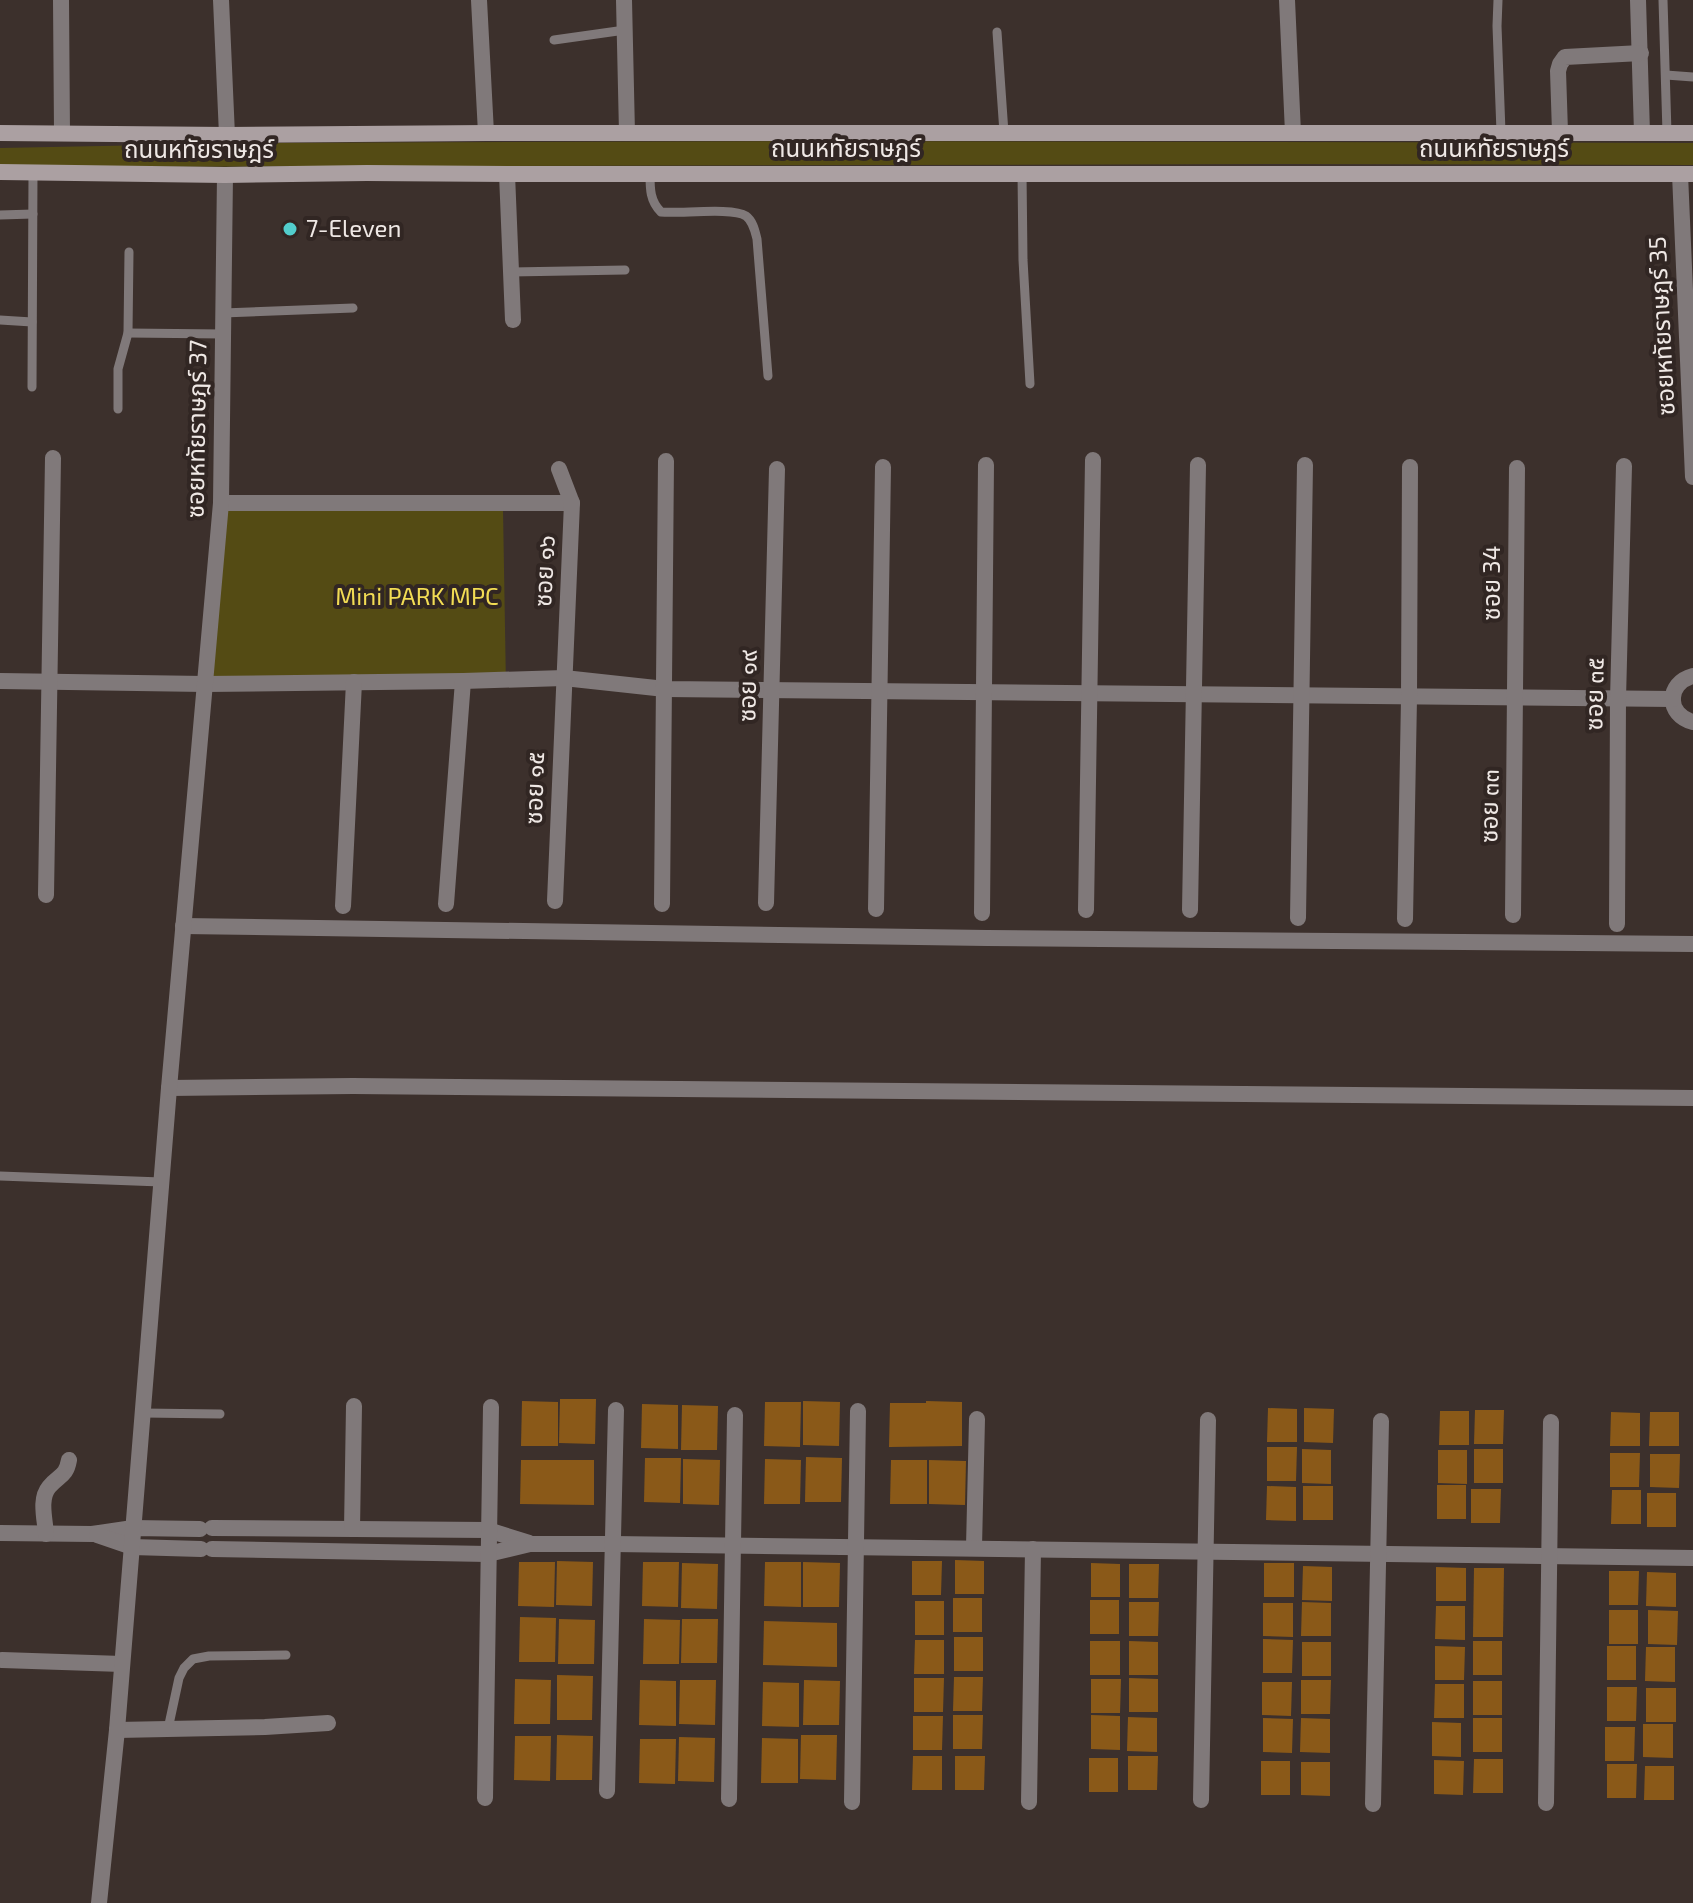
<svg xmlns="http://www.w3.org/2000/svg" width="1693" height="1903" font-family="'Exo 2','Noto Sans Thai',sans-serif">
<rect width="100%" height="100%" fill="#3c302c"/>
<g fill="#544b14">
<path d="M825 141 1693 143V165L1280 164 53 167 0 166V148L258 143Z"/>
<path d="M221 510H503L506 687 210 683Z"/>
</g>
<g fill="#8a5918">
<path d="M560 1399H596L595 1444 559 1443Z"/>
<path d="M522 1401 558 1402V1446H521Z"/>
<path d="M803 1401 840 1402 839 1446 803 1445Z"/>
<path d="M926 1401 962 1402V1446L889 1447 890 1403H926Z"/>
<path d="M765 1402H801L800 1447 764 1446Z"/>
<path d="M642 1404 678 1405V1449L641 1448Z"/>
<path d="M682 1405 718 1406 717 1450H681Z"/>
<path d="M1268 1408 1297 1409V1442H1267Z"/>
<path d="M1304 1408 1334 1409 1333 1443 1304 1442Z"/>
<path d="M1475 1410H1504L1503 1444H1474Z"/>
<path d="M1440 1411H1469V1445H1439Z"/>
<path d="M1611 1412 1640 1413V1446H1610Z"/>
<path d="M1650 1412H1679V1446H1649Z"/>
<path d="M1267 1447H1297L1296 1481H1267Z"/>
<path d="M1302 1449 1331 1450V1484L1302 1483Z"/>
<rect x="1474" y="1449" width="29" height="34"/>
<path d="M1438 1450H1467V1484L1438 1483Z"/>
<path d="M1610 1453H1640L1639 1487H1610Z"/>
<path d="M1650 1454H1680L1679 1488 1650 1487Z"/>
<path d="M806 1457 842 1458 841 1502H805Z"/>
<path d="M645 1458H681L680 1503 644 1502Z"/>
<path d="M683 1459 720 1460 719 1505 683 1504Z"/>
<path d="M765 1459 801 1460 800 1504H764Z"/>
<path d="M521 1460H594V1505L520 1504Z"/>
<path d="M891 1460H927V1504H890Z"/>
<path d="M929 1460 966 1461 965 1505 929 1504Z"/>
<rect x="1437" y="1485" width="29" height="34"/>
<path d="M1267 1486 1296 1487V1521L1266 1520Z"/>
<rect x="1303" y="1486" width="30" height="34"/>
<path d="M1471 1489H1501L1500 1523H1471Z"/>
<path d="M1612 1490H1641V1524H1611Z"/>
<rect x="1647" y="1493" width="29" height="34"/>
<path d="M955 1560 984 1561V1594H955Z"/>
<path d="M557 1561 593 1562 592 1606 556 1605Z"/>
<path d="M912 1561H942L941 1595H912Z"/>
<path d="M519 1562H555L554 1607 518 1606Z"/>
<path d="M643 1562H679L678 1607 642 1606Z"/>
<path d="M765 1562H801V1607L764 1606Z"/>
<path d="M803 1562 840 1563 839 1607H803Z"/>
<path d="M682 1563 718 1564 717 1609 681 1608Z"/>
<path d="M1091 1563 1120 1564V1597H1091Z"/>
<rect x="1264" y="1563" width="30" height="34"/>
<path d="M1129 1564H1159L1158 1598H1129Z"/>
<path d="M1303 1566 1332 1567V1601L1302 1600Z"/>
<path d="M1436 1567 1466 1568V1601H1436Z"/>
<path d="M1474 1568H1504L1503 1637H1473Z"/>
<path d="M1609 1571H1639L1638 1605H1609Z"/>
<path d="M1647 1572 1676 1573V1607L1646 1606Z"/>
<rect x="953" y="1598" width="29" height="34"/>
<rect x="1090" y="1600" width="29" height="34"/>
<rect x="915" y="1601" width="29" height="34"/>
<path d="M1129 1602H1159L1158 1636H1129Z"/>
<path d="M1302 1602 1331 1603V1636H1301Z"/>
<path d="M1263 1603H1293V1637L1263 1636Z"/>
<path d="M1436 1606H1465V1640L1435 1639Z"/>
<rect x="1609" y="1610" width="29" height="34"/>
<path d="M1648 1610 1678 1611 1677 1645 1648 1644Z"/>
<path d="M520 1617 556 1618 555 1662H519Z"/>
<path d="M559 1619 595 1620 594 1664H558Z"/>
<path d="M644 1619 680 1620 679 1664H643Z"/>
<path d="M682 1619H718L717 1663H681Z"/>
<path d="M764 1621 837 1623V1667L763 1665Z"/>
<rect x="954" y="1637" width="29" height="34"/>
<path d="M1263 1639 1293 1640 1292 1673H1263Z"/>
<path d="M915 1640H944V1674H914Z"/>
<rect x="1090" y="1641" width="30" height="34"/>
<path d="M1129 1641 1158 1642V1675H1129Z"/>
<rect x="1473" y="1641" width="29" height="34"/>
<rect x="1302" y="1642" width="29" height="34"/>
<path d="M1435 1646 1465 1647 1464 1680H1435Z"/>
<rect x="1607" y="1646" width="29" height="34"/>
<path d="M1646 1647H1675V1682L1645 1681Z"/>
<path d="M557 1675 593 1676 592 1720H557Z"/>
<path d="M954 1677H983L982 1711H953Z"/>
<path d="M914 1678H944L943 1712H914Z"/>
<path d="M1129 1678 1158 1679V1712H1129Z"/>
<path d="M515 1679 551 1680 550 1724H514Z"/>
<path d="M1091 1679H1121L1120 1713H1091Z"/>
<path d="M640 1680 676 1681V1726L639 1725Z"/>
<path d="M680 1680H716L715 1725 679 1724Z"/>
<path d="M804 1680 840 1681 839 1725H803Z"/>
<path d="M1301 1680H1331L1330 1714H1301Z"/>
<rect x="1473" y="1681" width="29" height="34"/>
<path d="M763 1682 799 1683V1727L762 1726Z"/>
<path d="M1262 1682H1292L1291 1716 1262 1715Z"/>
<path d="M1435 1684H1464V1718H1434Z"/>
<path d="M1607 1687H1637L1636 1721H1607Z"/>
<rect x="1646" y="1688" width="30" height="34"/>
<path d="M953 1715H983L982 1749H953Z"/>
<path d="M1091 1715 1120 1716V1750L1091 1749Z"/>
<path d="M913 1716H943L942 1750H913Z"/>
<path d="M1128 1717 1157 1718V1752L1127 1751Z"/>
<path d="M1263 1718 1293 1719 1292 1753 1263 1752Z"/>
<path d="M1301 1718 1330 1719V1753L1300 1752Z"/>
<rect x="1473" y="1718" width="29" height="34"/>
<path d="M1432 1722 1461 1723V1757L1432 1756Z"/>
<path d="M1643 1724H1673V1758L1643 1757Z"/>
<path d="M1605 1727H1635L1634 1761H1605Z"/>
<path d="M557 1735 593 1736 592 1780H556Z"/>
<path d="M801 1735H837L836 1780 800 1779Z"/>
<path d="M515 1736H551L550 1781 514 1780Z"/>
<path d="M679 1737 715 1738 714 1782 678 1781Z"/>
<path d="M762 1738 798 1739V1783H761Z"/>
<path d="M640 1739H676L675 1784 639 1783Z"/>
<path d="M913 1756H942V1790H912Z"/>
<path d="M955 1756H985L984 1790H955Z"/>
<path d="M1128 1756H1158L1157 1790H1128Z"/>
<rect x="1089" y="1758" width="29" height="34"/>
<path d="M1474 1759H1503V1793H1473Z"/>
<path d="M1434 1760 1464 1761 1463 1795 1434 1794Z"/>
<rect x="1261" y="1761" width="29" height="34"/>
<path d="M1301 1762H1330V1796L1301 1795Z"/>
<path d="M1607 1764H1637L1636 1798H1607Z"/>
<path d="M1645 1766H1674V1800H1644Z"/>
</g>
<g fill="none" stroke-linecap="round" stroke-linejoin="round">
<g stroke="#80797a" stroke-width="9">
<path d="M1498 0 1497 26 1501 132"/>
<path d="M1663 0 1667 133"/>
<path d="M997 32 1004 133"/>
<path d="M554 40 625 30"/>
<path d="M1666 75 1693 77"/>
<path d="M1022 173 1023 260 1030 384"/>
<path d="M650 174C650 189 650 201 661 212 679 214 733 207 746 216 753 221 755 231 757 239L768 376"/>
<path d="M0 215 33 214"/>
<path d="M511 272 625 270"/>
<path d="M223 313 353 308"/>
<path d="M0 320 32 322"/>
<path d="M128 333 223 334"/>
<path d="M32 387 33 173"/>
<path d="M118 409V369L128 333 129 252"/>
<path d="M0 1176 161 1182"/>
<path d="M143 1413 220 1414"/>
<path d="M168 1729 179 1678 184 1668 193 1659 209 1656 286 1655"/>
</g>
<g stroke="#80797a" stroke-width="16">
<path d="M61 0 62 132"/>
<path d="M221 0 227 135"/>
<path d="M479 0 486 133"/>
<path d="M624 0 627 133"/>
<path d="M1287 0 1293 133"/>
<path d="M1638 0 1642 133"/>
<path d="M1560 132 1558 71 1560 64 1565 57 1641 53"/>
<path d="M507 174 513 320"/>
<path d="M1680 174 1693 477"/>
<path d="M221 503H572"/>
<path d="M1693 676C1666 683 1666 715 1693 722"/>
<path d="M0 681 205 684 463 681 564 678 665 689 1673 699"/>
<path d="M46 895 53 458"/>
<path d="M555 901 572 503 559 469"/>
<path d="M766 903 777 469"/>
<path d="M446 904 463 681"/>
<path d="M662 904 666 461"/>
<path d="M343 906 354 682"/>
<path d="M876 909 883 467"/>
<path d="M1086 910 1093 460"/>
<path d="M1190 910 1198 465"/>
<path d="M982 913 986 465"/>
<path d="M1513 915 1517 468"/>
<path d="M1298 918 1305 465"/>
<path d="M1405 919 1409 698 1410 467"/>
<path d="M1617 924 1618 699 1624 466"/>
<path d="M183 926 987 938 1693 944"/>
<path d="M169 1088 353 1086 1693 1098"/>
<path d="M212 1528 488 1530 529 1543"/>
<path d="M352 1529 354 1406"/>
<path d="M0 1533 92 1534 133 1528 200 1529"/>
<path d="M46 1534C45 1519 39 1499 49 1487 59 1475 66 1477 69 1460"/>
<path d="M97 1535 132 1547 201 1549"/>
<path d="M974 1547 977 1419"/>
<path d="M212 1549 488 1554 530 1544H613L1693 1558"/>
<path d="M2 1660 122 1664"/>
<path d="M117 1730 265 1727 328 1723"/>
<path d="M607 1791 616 1410"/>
<path d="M485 1798 491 1407"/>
<path d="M729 1799 735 1415"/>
<path d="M1201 1800 1208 1420"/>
<path d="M852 1802 858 1411"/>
<path d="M1029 1802 1033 1549"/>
<path d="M1546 1803 1551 1422"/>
<path d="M1373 1804 1381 1421"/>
<path d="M99 1903 117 1730 169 1088 221 503 225 175"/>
</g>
<g stroke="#aba0a2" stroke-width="16">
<path d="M0 133 227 135 486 133H1693"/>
<path d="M0 172 225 175 367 173 507 174H1693"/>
</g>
</g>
<circle fill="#52cdcc" stroke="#312623" stroke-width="3" cx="290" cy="229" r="8"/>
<g text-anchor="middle" stroke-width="8" stroke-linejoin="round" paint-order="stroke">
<g font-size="24" fill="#efe8e5" stroke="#312623">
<text x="846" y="157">ถนนหทัยราษฎร์</text>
<text x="1494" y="157">ถนนหทัยราษฎร์</text>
<text x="199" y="158">ถนนหทัยราษฎร์</text>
<text transform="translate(1662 326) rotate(-93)" y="8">ซอยหทัยราษฎร์ 35</text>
<text transform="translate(197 429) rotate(-89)" y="8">ซอยหทัยราษฎร์ 37</text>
<text transform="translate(545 571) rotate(-87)" y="8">ซอย ๑๖</text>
<text transform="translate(1492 583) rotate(-90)" y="8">ซอย 34</text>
<text transform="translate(748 686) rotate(-89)" y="8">ซอย ๑๙</text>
<text transform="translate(1595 694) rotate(-89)" y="8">ซอย ๓๕</text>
<text transform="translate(535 788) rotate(-88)" y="8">ซอย ๑๕</text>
<text transform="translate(1490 806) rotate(-89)" y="8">ซอย ๓๓</text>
</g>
<g font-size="24" fill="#efe8e5" stroke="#312623" text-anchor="start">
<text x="306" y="237">7-Eleven</text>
</g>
<g font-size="24" fill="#f2dc54" stroke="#312623">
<text x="417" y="605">Mini PARK MPC</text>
</g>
</g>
</svg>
